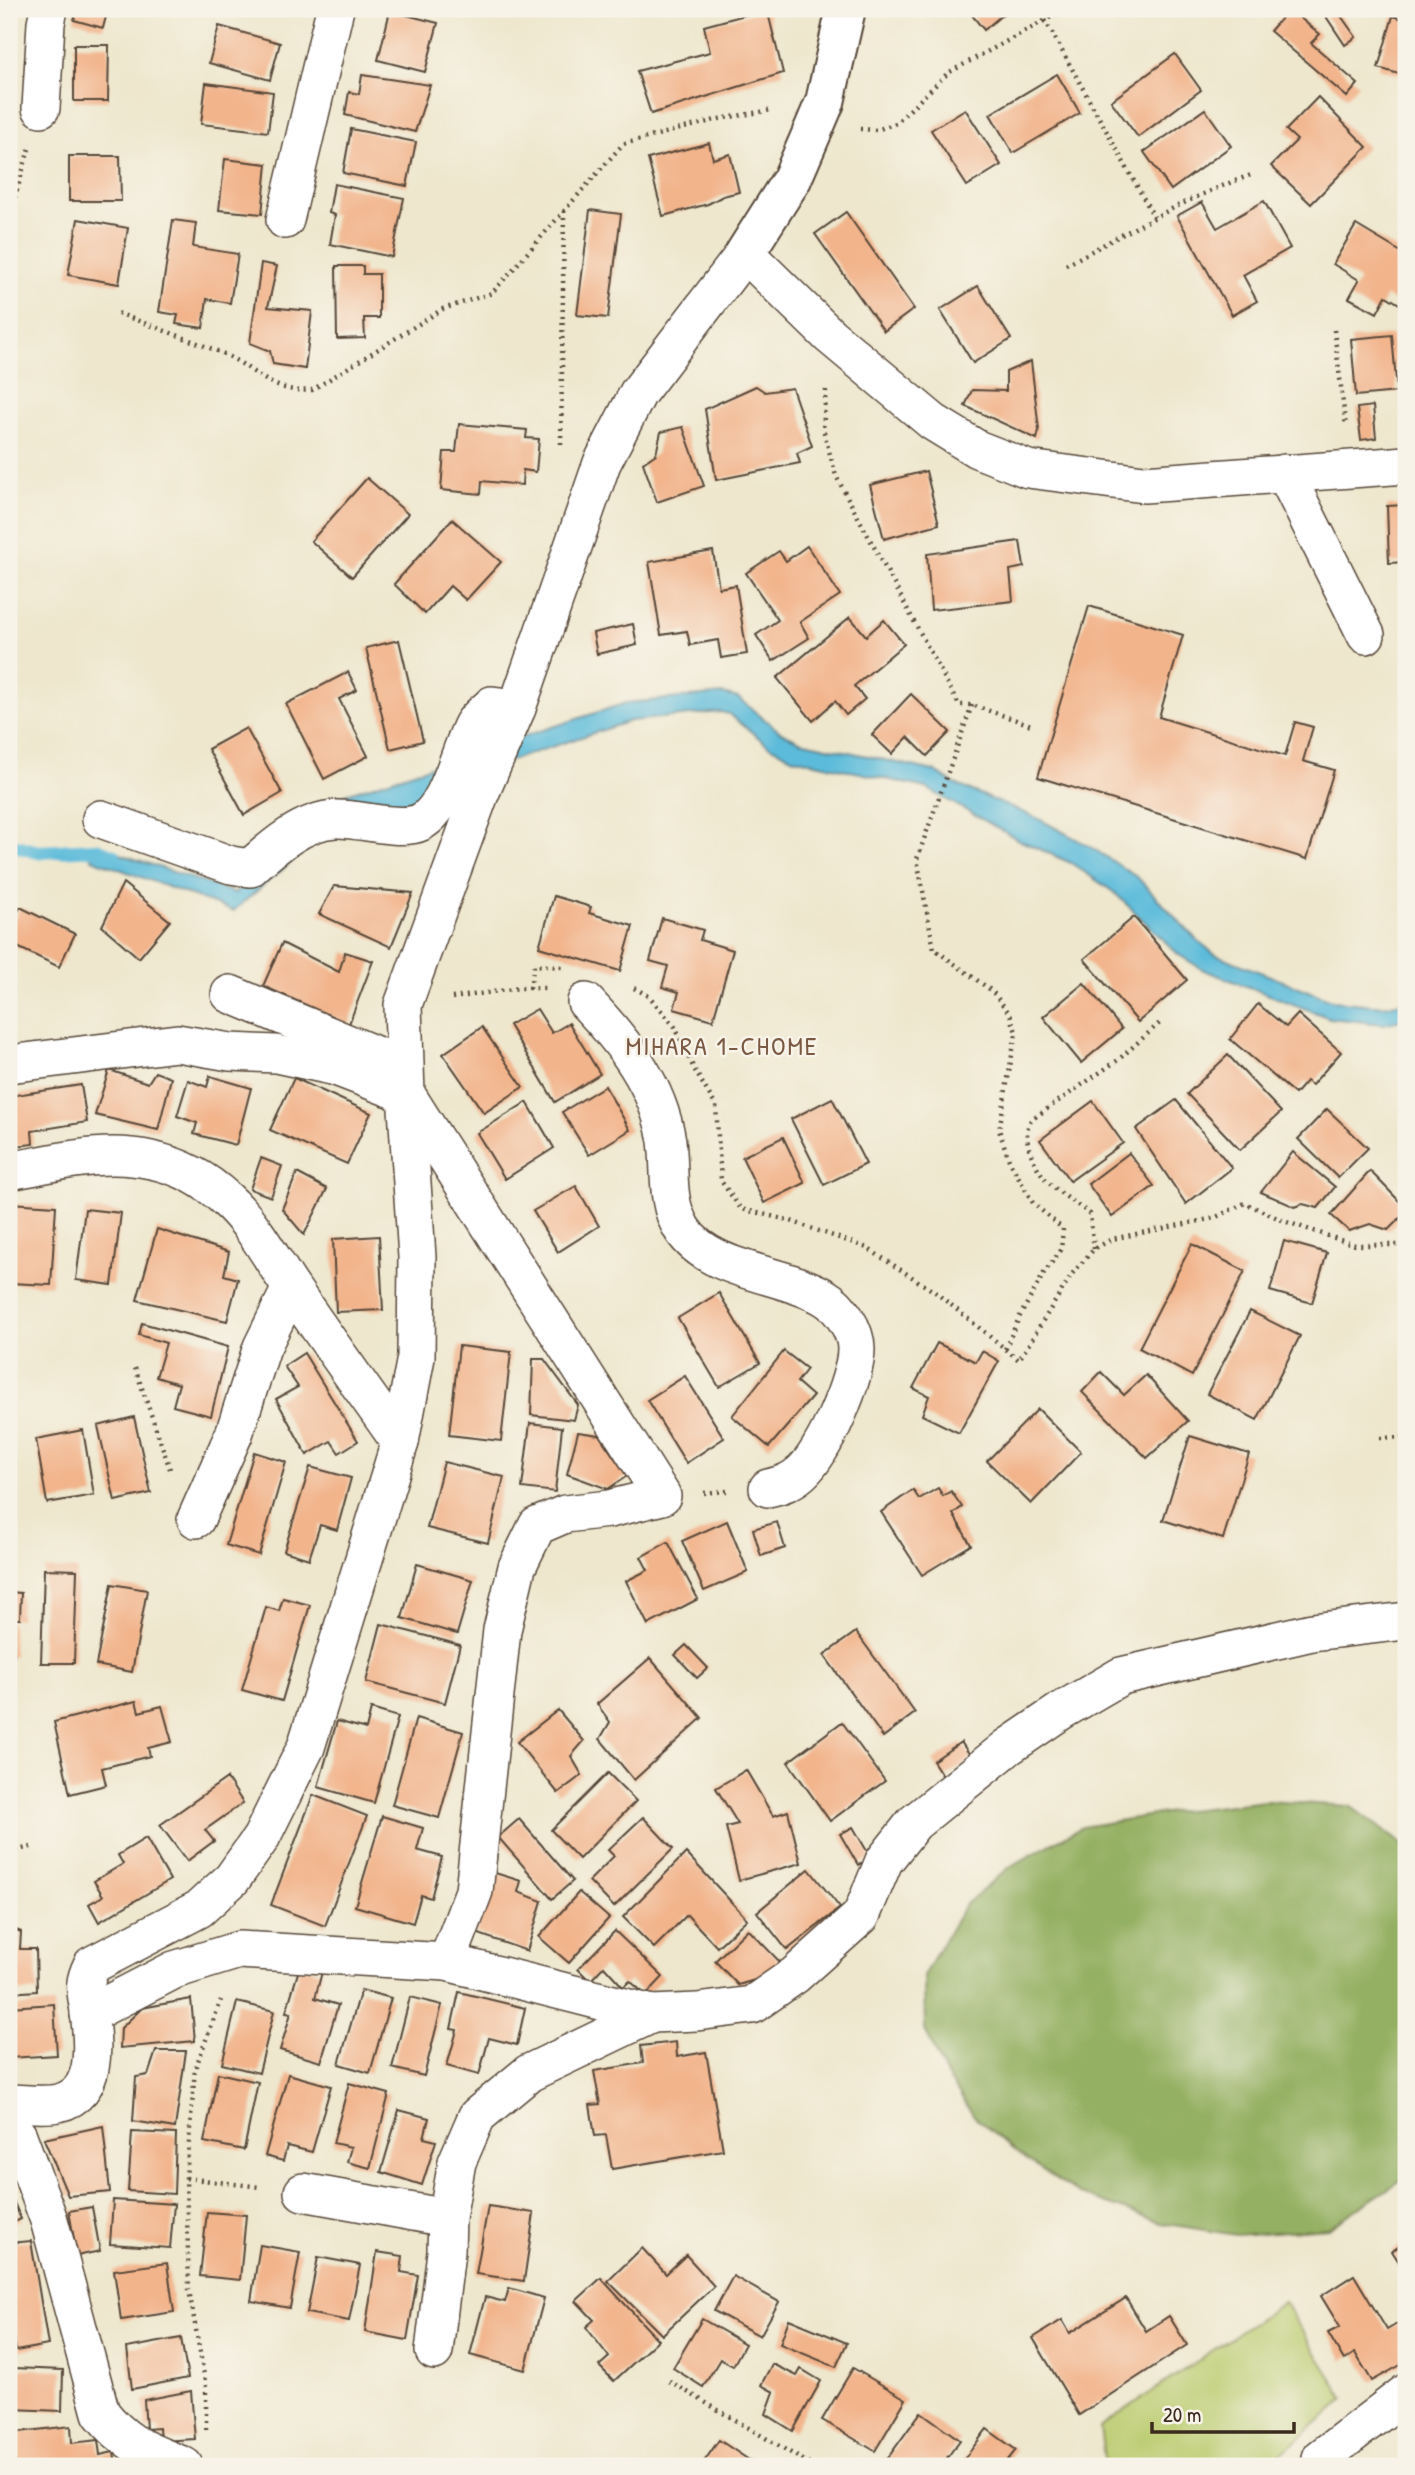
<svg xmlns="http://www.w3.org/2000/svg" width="1415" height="2475" font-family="'Patrick Hand',sans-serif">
<rect width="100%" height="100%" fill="#f7f3e8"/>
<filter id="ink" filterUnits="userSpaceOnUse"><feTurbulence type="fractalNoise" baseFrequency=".0143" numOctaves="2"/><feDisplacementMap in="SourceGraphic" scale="14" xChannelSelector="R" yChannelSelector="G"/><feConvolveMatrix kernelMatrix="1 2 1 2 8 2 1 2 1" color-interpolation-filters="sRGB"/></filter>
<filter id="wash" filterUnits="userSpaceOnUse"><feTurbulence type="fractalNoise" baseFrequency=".00686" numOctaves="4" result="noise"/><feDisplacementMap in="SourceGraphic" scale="28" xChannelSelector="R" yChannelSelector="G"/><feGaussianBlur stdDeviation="1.57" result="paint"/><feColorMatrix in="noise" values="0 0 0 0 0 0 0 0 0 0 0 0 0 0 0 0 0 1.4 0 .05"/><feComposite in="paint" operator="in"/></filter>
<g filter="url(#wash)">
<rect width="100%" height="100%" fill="#eee7cd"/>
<path fill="#bbcc6f" stroke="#7b7b46" stroke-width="2" d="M1284 2302 1345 2399 1267 2466H1105L1100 2427Z"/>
<path fill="#94b062" stroke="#686d40" stroke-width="2" d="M1265 1801 1350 1806 1406 1847V2177L1328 2228 1236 2235 1161 2223 1077 2193 1017 2153 974 2116 944 2072 925 2030 924 1974 965 1905 1011 1866 1082 1827 1171 1812Z"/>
<path fill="#5cbbda" stroke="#4c727c" stroke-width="2" d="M723 694 738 698 779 731 800 741 934 771 955 784 1039 819 1091 847 1138 878 1195 938 1214 954 1334 1001 1383 1006 1406 1001V1019L1383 1024 1330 1018 1204 970 1179 955 1115 893 1071 863 1021 841 926 788 794 758 769 746 729 714 721 712 630 721 433 786 423 805 352 811 233 911 92 859 97 846 235 893 343 795 626 703Z"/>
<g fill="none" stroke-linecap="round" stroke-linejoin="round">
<path stroke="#5cbbda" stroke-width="14" d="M9 844 38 852 96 849 114 856"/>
</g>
<g id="blocks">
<g fill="#f2b48b">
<path d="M77 9H108L103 28 74 20Z"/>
<path d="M767 9 783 73 651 114 637 71 710 52 704 26Z"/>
<path d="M967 9H1009L984 30Z"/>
<path d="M1289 9 1320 34 1311 43 1358 84 1347 97 1270 31Z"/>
<path d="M1321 9H1336L1356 37 1345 45Z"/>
<path d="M390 11 438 23 425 72 378 60Z"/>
<path d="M1393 16 1406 20V76L1378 68Z"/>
<path d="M219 26 280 43 270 80 209 63Z"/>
<path d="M74 45H109L108 101H74Z"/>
<path d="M1175 54 1201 90 1138 137 1111 101Z"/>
<path d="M1057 74 1080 113 1013 153 990 114Z"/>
<path d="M362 75 430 85 415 132 345 115 349 92 359 94Z"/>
<path d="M206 83 273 92 268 132 201 124Z"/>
<path d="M1318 97 1367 147 1311 204 1271 166 1297 140 1286 130Z"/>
<path d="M965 109 1001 165 967 186 931 130Z"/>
<path d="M1205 109 1231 146 1171 190 1144 152Z"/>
<path d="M351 129 416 142 407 186 343 173Z"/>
<path d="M709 143 713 159 730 154 739 192 723 196 708 204 663 216 648 159Z"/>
<path d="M69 156H120L121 201H69Z"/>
<path d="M225 159 267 164 262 214 219 210Z"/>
<path d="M334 184 404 198 392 257 330 244 335 215 329 213Z"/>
<path d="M1264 201 1290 248 1243 275 1257 301 1232 315 1177 216 1202 202 1217 228Z"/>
<path d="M590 210 621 214 608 318 577 315Z"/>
<path d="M846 212 914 309 884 331 815 234Z"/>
<path d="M78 219 128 228 119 284 68 275Z"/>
<path d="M173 220 196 223 193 247 238 254 230 303 207 299 203 328 176 324 178 315 159 312Z"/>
<path d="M1356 225 1406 255V308L1386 296 1377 313 1349 298 1359 280 1333 264Z"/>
<path d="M261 263 277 266 268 307 312 311 305 369 273 364 270 351 250 343Z"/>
<path d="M336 266H363V274H379V318H364L365 338 337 339Z"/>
<path d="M978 286 1011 339 973 363 940 310Z"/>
<path d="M1392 335 1397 392 1356 396 1351 339Z"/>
<path d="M1031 361 1039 430 1037 439 965 406 972 390 1006 391V372Z"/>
<path d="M756 386 765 392 792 388 812 446 797 453 800 463 716 480 705 409Z"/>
<path d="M1373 406 1376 438 1361 440 1357 408Z"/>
<path d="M459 424 527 430 526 438 539 439 536 472 523 470 522 485 482 481 481 494 441 490 444 452H456Z"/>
<path d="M683 427 704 486 657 502 643 463 656 454 661 432Z"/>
<path d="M926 471 939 524 884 539 870 485Z"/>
<path d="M367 478 408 514 352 577 311 541Z"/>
<path d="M1406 505V562L1389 563 1387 506Z"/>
<path d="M452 519 501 562 466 600 450 586 425 614 394 584Z"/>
<path d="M1020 541 1024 567 1010 570 1013 601 931 610 927 554Z"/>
<path d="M807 546 840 595 800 622 809 638 773 661 756 635 778 620 746 573 779 551 786 561Z"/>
<path d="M713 551 719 588 736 585 747 654 721 658 718 640 690 645 687 631 661 635 649 562Z"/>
<path d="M1089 606 1183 635 1159 717 1285 756 1295 722 1313 727 1303 761 1334 770 1307 859 1038 777Z"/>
<path d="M850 617 866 636 884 620 904 644 854 686 865 699 846 715 835 701 813 721 777 678Z"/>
<path d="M633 624 637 645 597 654 593 633Z"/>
<path d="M399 640 423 741 390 749 366 648Z"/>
<path d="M348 672 357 690 339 699 368 756 324 779 286 704Z"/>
<path d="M911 694 950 732 927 756 908 737 892 754 872 735Z"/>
<path d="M246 728 282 793 244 815 208 749Z"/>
<path d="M123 883 170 921 139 958 102 926Z"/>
<path d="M334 886 413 893 391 947 319 914Z"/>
<path d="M554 896 591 907 589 913 633 926 620 971 539 947Z"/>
<path d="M20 907 75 934 59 967 9 943V930Z"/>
<path d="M1134 917 1187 980 1138 1022 1084 959Z"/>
<path d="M662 918 703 930 700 940 733 950 713 1020 674 1009 679 992 662 987 668 966 650 961Z"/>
<path d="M282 943 339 972 345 952 373 961 349 1024 263 986Z"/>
<path d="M1084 983 1122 1029 1081 1063 1043 1017Z"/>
<path d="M1258 1004 1286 1027 1298 1014 1341 1052 1312 1085 1306 1081 1295 1094 1230 1039Z"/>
<path d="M537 1009 552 1033 569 1023 600 1074 555 1102 509 1025Z"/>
<path d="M482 1027 523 1087 484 1113 443 1054Z"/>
<path d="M1228 1055 1281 1112 1240 1150 1187 1094Z"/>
<path d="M109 1070 148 1083 155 1072 171 1078 158 1130 95 1115Z"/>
<path d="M210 1076 251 1088 236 1145 194 1134 197 1123 177 1116 188 1080 207 1087Z"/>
<path d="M294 1078 371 1113 347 1164 270 1130Z"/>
<path d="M81 1085 87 1122 32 1131 33 1144 9 1147V1096Z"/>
<path d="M605 1086 630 1130 589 1155 562 1112Z"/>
<path d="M832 1098 866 1164 824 1185 791 1119Z"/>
<path d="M1176 1100 1232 1168 1186 1204 1136 1129Z"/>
<path d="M1093 1101 1123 1143 1070 1181 1040 1140Z"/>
<path d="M527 1102 554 1148 505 1179 477 1133Z"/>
<path d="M1327 1109 1368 1148 1338 1178 1298 1139Z"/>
<path d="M783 1137 805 1183 764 1203 742 1157Z"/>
<path d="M1293 1152 1335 1187 1318 1208 1303 1204 1295 1207 1261 1192Z"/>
<path d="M1129 1153 1154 1186 1112 1217 1088 1184Z"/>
<path d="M261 1158 282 1166 271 1197 250 1189Z"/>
<path d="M1370 1171 1406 1208V1212L1388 1230 1370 1224 1349 1231 1331 1215Z"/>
<path d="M297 1173 327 1189 304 1235 282 1209Z"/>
<path d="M576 1186 599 1226 558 1252 533 1211Z"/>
<path d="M9 1203 56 1206 51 1285 9 1283Z"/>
<path d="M85 1209 121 1213 112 1285 76 1280Z"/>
<path d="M157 1229 229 1252 224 1275 238 1279 227 1321 137 1300Z"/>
<path d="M379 1236 383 1310 336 1312 333 1239Z"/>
<path d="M1284 1241 1327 1253 1312 1303 1270 1291Z"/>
<path d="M1192 1244 1245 1271 1192 1376 1139 1348Z"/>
<path d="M719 1293 760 1363 719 1387 678 1318Z"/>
<path d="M1250 1311 1300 1336 1257 1420 1207 1394Z"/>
<path d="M142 1323 228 1347 211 1416 173 1406 179 1384 156 1377 166 1343 139 1335Z"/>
<path d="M937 1343 976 1362 982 1351 999 1361 959 1433 922 1415 929 1396 913 1388Z"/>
<path d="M459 1346 511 1352 501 1441 449 1435Z"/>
<path d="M784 1351 807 1369 797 1382 813 1396 769 1447 732 1416Z"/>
<path d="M304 1353 358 1441 339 1453 331 1441 307 1455 276 1399 298 1387 284 1366Z"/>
<path d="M533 1359H544L578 1405 574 1420 531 1415Z"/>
<path d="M1101 1372 1124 1395 1146 1375 1188 1421 1147 1458 1082 1392Z"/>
<path d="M685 1376 724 1438 686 1463 647 1400Z"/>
<path d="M1038 1409 1081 1452 1031 1504 987 1461Z"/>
<path d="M134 1417 151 1493 115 1501 98 1426Z"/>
<path d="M530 1423 562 1427 555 1492 522 1488Z"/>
<path d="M83 1430 94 1495 47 1503 36 1439Z"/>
<path d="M578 1432 599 1435 627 1476 608 1489 567 1474Z"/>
<path d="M1190 1436 1249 1454 1223 1539 1163 1520Z"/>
<path d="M254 1452 286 1462 259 1555 226 1545Z"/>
<path d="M444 1462 504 1477 488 1543 427 1528Z"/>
<path d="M310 1467 351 1478 337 1530 320 1525 309 1559 284 1551Z"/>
<path d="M938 1488 943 1496 951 1491 962 1507 953 1514 971 1545 922 1575 881 1512 913 1490 919 1499Z"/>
<path d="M727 1521 748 1572 704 1591 682 1541Z"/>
<path d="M777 1522 785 1548 761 1556 753 1529Z"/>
<path d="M668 1542 698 1599 648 1625 626 1581 648 1570 641 1557Z"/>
<path d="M417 1564 473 1580 457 1634 402 1618Z"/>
<path d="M44 1569 77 1570 74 1663H41Z"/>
<path d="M112 1584 147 1590 132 1672 96 1665Z"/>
<path d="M9 1592 21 1593 20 1619H9Z"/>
<path d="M283 1598 310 1605 282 1701 242 1690 266 1607 279 1611Z"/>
<path d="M9 1621H11L14 1656 9 1657Z"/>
<path d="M381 1624 460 1645 445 1703 366 1682Z"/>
<path d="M856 1632 915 1713 883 1737 824 1655Z"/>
<path d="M686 1645 708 1668 697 1678 675 1655Z"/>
<path d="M650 1658 702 1718 634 1780 600 1739 610 1722 597 1704Z"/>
<path d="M136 1701 139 1712 162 1706 172 1742 148 1748 150 1756 102 1768 106 1785 70 1794 54 1722Z"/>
<path d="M371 1709 398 1717 374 1803 318 1787 337 1721 366 1729Z"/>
<path d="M558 1710 584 1741 571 1756 582 1775 558 1793 517 1742Z"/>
<path d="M416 1718 463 1732 439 1818 392 1805Z"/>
<path d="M842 1722 885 1781 830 1821 788 1762Z"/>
<path d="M961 1742 972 1758 944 1778 933 1761Z"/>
<path d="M746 1770 773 1816 788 1811 801 1863 739 1880 726 1827 738 1824 716 1788Z"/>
<path d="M608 1773 636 1801 579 1859 551 1830Z"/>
<path d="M227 1778 243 1803 205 1830 214 1841 187 1861 160 1825Z"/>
<path d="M313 1795 367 1816 325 1926 271 1905Z"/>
<path d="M382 1816 423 1828 417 1850 442 1857 431 1898 421 1895 413 1923 355 1906Z"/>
<path d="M643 1817 673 1849 614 1907 589 1881 614 1856 608 1850Z"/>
<path d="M519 1819 573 1881 552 1899 498 1837Z"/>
<path d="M853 1827 871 1858 858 1865 840 1834Z"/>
<path d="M146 1838 170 1880 99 1922 89 1904 103 1896 94 1881 123 1864 118 1855Z"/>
<path d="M686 1853 747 1919 717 1947 687 1915 654 1948 623 1917Z"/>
<path d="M809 1869 840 1908 787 1950 757 1912Z"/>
<path d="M495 1873 521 1881 518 1892 542 1901 527 1951 476 1933Z"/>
<path d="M579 1892 609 1918 569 1963 539 1937Z"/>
<path d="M9 1927 21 1932 20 1949H36L37 1991 9 1993Z"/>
<path d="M748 1929 781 1963 758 1979 738 1985 715 1961Z"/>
<path d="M615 1931 663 1977 646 1995 630 1981 623 1987 604 1966 590 1981 578 1969Z"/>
<path d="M300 1966 322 1972 315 1998 338 2005 321 2062 280 2050 291 2013 286 2012Z"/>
<path d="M361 1990 391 1998 370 2073 339 2064Z"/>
<path d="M459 1992 525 2008 517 2045 489 2038 479 2075 447 2066 457 2030 451 2029Z"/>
<path d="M410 1997 442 2005 424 2076 392 2068Z"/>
<path d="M191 1999 195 2041 120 2048 121 2028 142 2008Z"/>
<path d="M237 2002 274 2011 259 2073 222 2064Z"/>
<path d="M54 2004 57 2055 9 2058V2007Z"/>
<path d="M676 2042 677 2057 706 2052 723 2150 612 2169 606 2135 595 2136 590 2105 600 2104 594 2071 643 2063 641 2046Z"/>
<path d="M156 2051H186L175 2128 133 2121 136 2077 148 2075Z"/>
<path d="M218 2073 258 2082 244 2150 204 2142Z"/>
<path d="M288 2074 331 2086 312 2152 287 2146 283 2161 265 2156Z"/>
<path d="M349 2083 389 2094 370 2168 347 2162 351 2147 333 2143Z"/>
<path d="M399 2110 429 2118 424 2138 436 2141 422 2185 381 2172Z"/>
<path d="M103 2126 110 2192 68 2196 44 2139Z"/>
<path d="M132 2132 176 2134 174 2194 128 2191Z"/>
<path d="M9 2191 21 2219 9 2225Z"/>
<path d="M113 2200 174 2204 170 2248 110 2244Z"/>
<path d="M488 2206 534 2213 524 2281 476 2274Z"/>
<path d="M92 2207 100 2251 77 2256 69 2211Z"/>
<path d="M207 2212 246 2215 240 2280 200 2276Z"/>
<path d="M31 2241 48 2345 16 2351 11 2316H9V2243Z"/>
<path d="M1406 2242V2273L1392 2251Z"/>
<path d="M260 2245 300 2252 290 2308 251 2301Z"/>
<path d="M642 2248 666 2274 686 2255 714 2286 662 2335 608 2281Z"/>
<path d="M377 2252 403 2256 401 2272 418 2275 407 2340 365 2332Z"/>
<path d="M318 2257 360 2265 349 2321 307 2313Z"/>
<path d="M167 2263 174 2312 121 2320 114 2270Z"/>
<path d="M1354 2275 1387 2330 1402 2321 1406 2330V2362L1372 2381 1355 2353 1344 2360 1328 2333 1340 2327 1321 2296Z"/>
<path d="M733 2276 779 2302 760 2336 714 2311Z"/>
<path d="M601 2278 658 2340 614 2381 599 2366 609 2357 586 2327 594 2320 576 2301Z"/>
<path d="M509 2288 544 2298 525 2370 470 2355 485 2297 505 2302Z"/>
<path d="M1126 2298 1146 2331 1169 2316 1187 2345 1079 2415 1033 2338 1062 2320 1070 2333Z"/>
<path d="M702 2319 745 2344 733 2366 720 2359 703 2387 673 2368Z"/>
<path d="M789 2319 847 2343 836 2367 780 2344Z"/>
<path d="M181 2338 188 2378 132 2389 127 2348Z"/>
<path d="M772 2364 797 2376 801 2369 821 2381 793 2431 766 2414 774 2392 761 2385Z"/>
<path d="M13 2368 63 2370 62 2411 12 2409Z"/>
<path d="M853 2368 906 2399 875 2451 822 2420Z"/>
<path d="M191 2391 195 2439 160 2441 159 2428 146 2429 144 2400Z"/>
<path d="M921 2412 960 2440 941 2466H882Z"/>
<path d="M71 2426 72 2443 98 2440 100 2455 114 2452 116 2466H15L11 2433Z"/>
<path d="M987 2429 1016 2450 1003 2466H959Z"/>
<path d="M719 2440 758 2466H701Z"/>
</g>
</g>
</g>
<g filter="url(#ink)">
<use href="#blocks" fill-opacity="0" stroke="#564638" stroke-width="2"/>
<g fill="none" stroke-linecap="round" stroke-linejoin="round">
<g stroke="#564638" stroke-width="40">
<g id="minor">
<path d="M41 108 46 23 49 9"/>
<path d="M285 220 335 9"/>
<path d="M1285 473 1366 635"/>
<path d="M101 819 231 865 250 868C273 847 304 820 336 819 359 818 401 832 421 822 449 807 459 749 473 724 477 717 486 711 492 705L517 708"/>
<path d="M230 994 404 1067"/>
<path d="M586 1002C624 1042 658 1085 667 1141 671 1172 665 1201 682 1229 709 1272 783 1273 824 1297 840 1306 856 1330 856 1349 856 1379 824 1453 801 1473 791 1482 781 1485 768 1488"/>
<path d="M9 1064 177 1043 230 1052 276 1054 336 1067 406 1094 662 1496 609 1509 565 1514 537 1526 517 1567 502 1630 474 1891 447 1962"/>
<path d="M9 1171C55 1163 104 1149 151 1160 180 1166 205 1179 226 1199 254 1224 271 1258 292 1289 327 1340 364 1391 400 1442"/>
<path d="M196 1519 234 1434 262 1347 291 1288"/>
<path d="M89 2014 174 1970 239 1950 447 1962 652 2014 697 2012 752 2005 795 1975 861 1916 884 1861 914 1823 1008 1747 1061 1711 1121 1676 1312 1632 1406 1621"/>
<path d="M9 2103C24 2103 43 2106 58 2103 99 2094 93 2044 89 2011 86 1990 82 1985 92 1965L199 1909 232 1879 261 1838 306 1747 400 1442 416 1357 417 1257 406 1094 403 1005 480 794 517 708 602 463 638 393 745 253 830 336 933 422 977 449 1028 469 1144 484 1406 465"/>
<path d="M9 2123 18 2136 49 2220 101 2413C127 2446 147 2450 184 2466"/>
<path d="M303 2192 447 2218 457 2162 477 2116 529 2073 652 2014"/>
<path d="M434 2351 446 2252 447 2218"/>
<path d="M1332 2466 1321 2458 1406 2393"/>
</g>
</g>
<g stroke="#564638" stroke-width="42">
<path id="tertiary" d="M745 253 792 179 814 128 825 102 846 9"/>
</g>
<g stroke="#564638" stroke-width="4.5" stroke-dasharray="2 5" stroke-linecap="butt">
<path d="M1045 20 1154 217"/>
<path d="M860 129 877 130 896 123 948 73 1066 9"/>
<path d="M9 218 29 149"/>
<path d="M1066 265C1127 232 1186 198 1251 175"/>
<path d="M118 313C153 327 190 339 224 354 258 370 270 394 312 390L443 309 492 293 623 144 719 119 772 110"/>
<path d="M1334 330 1346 427"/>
<path d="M826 390 823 429 836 476 959 705H972L1034 726"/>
<path d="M561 444 564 211"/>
<path d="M972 705 917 859 934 949 992 991 1010 1014 1016 1032 999 1130 1009 1160 1033 1203 1063 1229 1061 1250 1044 1273 1019 1318 1005 1349"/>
<path d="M530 988 534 965 562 967"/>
<path d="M634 988 649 996 675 1027 694 1069 716 1106 721 1181 741 1209 788 1220 867 1248 935 1292 1019 1360 1072 1274 1094 1249 1112 1239 1214 1218 1245 1203 1284 1221 1355 1245H1406"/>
<path d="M452 998 520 988H547"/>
<path d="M1094 1249 1090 1214C1077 1204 1052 1189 1043 1176 1032 1161 1021 1136 1031 1120L1118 1060 1162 1021"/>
<path d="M135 1368 170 1469"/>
<path d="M1380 1438 1406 1437"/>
<path d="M704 1493 727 1491"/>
<path d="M9 1852 31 1847"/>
<path d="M186 2178 260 2187"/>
<path d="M669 2381 813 2466"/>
<path d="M206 2429V2387L189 2290 186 2178 195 2069 221 2000"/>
</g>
<use href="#minor" stroke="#fff" stroke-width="37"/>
<use href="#tertiary" stroke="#fff" stroke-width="38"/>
</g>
</g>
<g text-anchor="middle" stroke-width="5" stroke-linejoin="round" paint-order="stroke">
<g font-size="26" letter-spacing="2" fill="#7b5a44" stroke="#f7f3e8">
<text x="722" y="1055">MIHARA 1-CHOME</text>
</g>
</g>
<rect width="1415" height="2475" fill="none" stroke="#f7f3e8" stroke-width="35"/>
<path d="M1152 2422v10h142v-10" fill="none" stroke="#3b2a1e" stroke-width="3.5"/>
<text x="1163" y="2422" font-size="21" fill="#3b2a1e" stroke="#f7f3e8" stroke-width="5" paint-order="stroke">20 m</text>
</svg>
